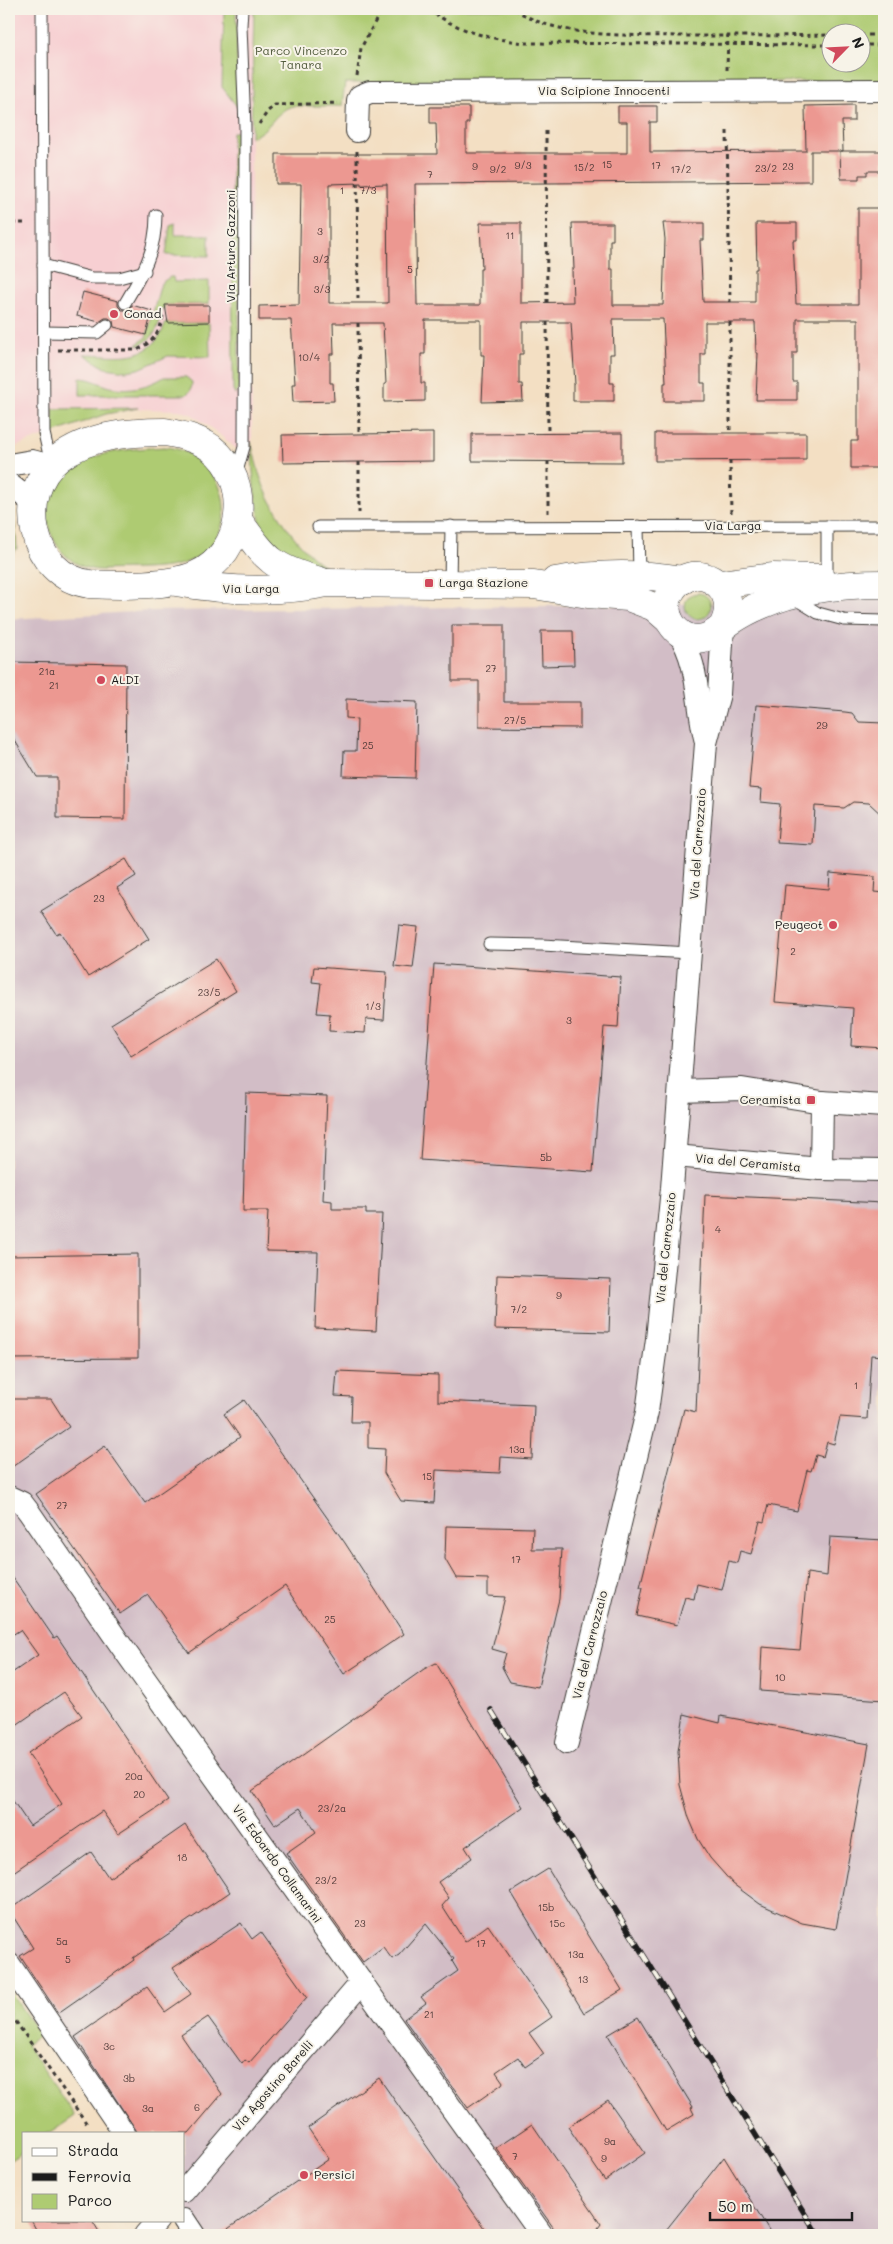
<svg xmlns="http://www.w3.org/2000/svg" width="893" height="2244" font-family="Mali,sans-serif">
<rect width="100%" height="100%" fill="#f7f3e8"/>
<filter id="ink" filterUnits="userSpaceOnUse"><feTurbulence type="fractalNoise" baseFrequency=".02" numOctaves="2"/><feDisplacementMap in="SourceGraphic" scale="10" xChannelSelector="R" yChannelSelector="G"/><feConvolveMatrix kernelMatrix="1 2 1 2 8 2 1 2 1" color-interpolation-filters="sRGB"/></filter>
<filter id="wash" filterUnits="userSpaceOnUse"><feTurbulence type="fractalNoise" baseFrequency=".0096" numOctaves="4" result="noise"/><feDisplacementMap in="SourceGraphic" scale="20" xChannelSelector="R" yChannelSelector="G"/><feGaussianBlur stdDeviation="1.12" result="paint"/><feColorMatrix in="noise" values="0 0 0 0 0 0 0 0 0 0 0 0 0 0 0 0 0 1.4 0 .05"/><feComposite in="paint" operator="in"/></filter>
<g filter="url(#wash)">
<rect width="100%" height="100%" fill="#f3dfc3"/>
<path fill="#f7cfd2" d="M9 9H254L251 137 252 462 219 434 193 415 179 410 138 409 106 414 9 449Z"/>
<path fill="#d2bdc6" d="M884 593V2235H190L184 2220V2133H121L9 1967V619L151 611 702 604Z"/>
<g fill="#aecb72" stroke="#657447" fill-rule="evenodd">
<path d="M224 9H236L238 108 222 87Z"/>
<path d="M254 9H884V81L345 83 342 106H292C274 112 269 132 251 137ZM830 32H860V62H830Z"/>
<path d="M232 132H239V390L235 395 233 390Z"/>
<path d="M175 223V235H209V256L166 255 170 225Z"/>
<path d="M170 277H173L174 282 209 281V304L164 305V309H160L156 313V317L160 319C157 333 151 340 138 346V343L146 338 161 283Z"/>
<path d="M166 323H209L210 357 168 356 139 369 126 371 105 368 84 354C121 355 150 364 166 323Z"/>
<path d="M164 377H186L192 382 191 390 186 395H80V378C92 379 96 382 107 386 125 392 149 387 164 377Z"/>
<path d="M138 408 106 414 53 433V409Z"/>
<path d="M251 442C255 457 258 473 264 487 276 514 300 551 325 566L289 560 262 533 254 487Z"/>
<path d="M165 447C224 452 248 529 194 559 171 572 130 568 104 570 53 572 27 504 67 472 93 450 133 449 165 447Z"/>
<path d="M9 500 13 505 17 548 9 560Z"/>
<circle cx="698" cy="606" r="13"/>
<path d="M9 1990 40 2035 26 2045 75 2116 50 2133H24V2151L9 2161Z"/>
</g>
<g id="blocks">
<g fill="#ec9891" fill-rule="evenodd">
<path d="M854 105V121H842L843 151H811V181L415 184 417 305H480V269H482L480 223H521V303L573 302 572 269H574L572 223H613V240H610V269H613V305H663L665 239 663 223H704V240H700L703 302H755V269H757L756 223H797V240H793L796 304H858V208H884V468H851V441H858V319H797V353H793V382H797V400H756L758 353H756L755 322H705V354H701V383H705V401H664V383H666L663 319H613L614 354H610V383H614V401H573V384H575L571 322H523V354H519V384H522L523 401 482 402 484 355H481V320H425V354H421V383H425V401L384 402V384H386L383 323H333L334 354H330V383H333L334 401 293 402 292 384H295L291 320H259V306L299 305 301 184H276V154H437L436 123H430V107H469V123H466V153H627V122H618V106H657V122H650V152L806 151 805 106ZM361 183V185L387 184 388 303H329V184Z"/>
<path d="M840 151H884V171H867V175H859V179H841Z"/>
<path d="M83 292 118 301V306L122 310H128L132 305 152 311 146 335 114 327 113 321 109 318H105L99 322 77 316Z"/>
<path d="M165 305H209V322L168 323Z"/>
<path d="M433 433V461L283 463 282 435Z"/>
<path d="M622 433V462L472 461V434Z"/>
<path d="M655 433H806V460L655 461Z"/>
<path d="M452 625H504V702H580V728L479 727V681H452Z"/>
<path d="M541 631H573L574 665 542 666Z"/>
<path d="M9 662 126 664 125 819 57 818V777H37L9 731Z"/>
<path d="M346 699 417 702 415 778 343 776 344 751H356L357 719 346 718Z"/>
<path d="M756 705 845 712 852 713 859 722 884 723V817L869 803 853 802 844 808 815 806 813 845 777 843 780 804 761 802 762 789 749 788Z"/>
<path d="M126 859 136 876 117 888 149 939 88 977 60 932 56 934 41 911Z"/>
<path d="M830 873 875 877 874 892 884 893V1048L851 1046 853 1008 775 1002 785 885 829 889Z"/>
<path d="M399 925 418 927 413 968 394 966Z"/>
<path d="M216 959 236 991 131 1056 111 1024Z"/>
<path d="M434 964 621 977 618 1028 604 1027 593 1172 420 1160Z"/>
<path d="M314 967 387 972 384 1020 366 1019 365 1033 329 1031 330 1014 317 1013 321 983 312 982Z"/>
<path d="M246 1093 327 1096 323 1200 332 1201V1209H366V1214H382L376 1331 315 1328 318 1252 266 1251 268 1211H243Z"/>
<path d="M705 1195 884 1203V1356L871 1355 867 1419 840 1417 834 1444 827 1442 823 1457 816 1455 811 1471 807 1470 797 1511 768 1505 764 1522 760 1521 751 1554 740 1551 737 1563 729 1561 722 1590 697 1584 694 1599 685 1597 677 1625 637 1616 643 1587H640L684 1409 696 1412Z"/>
<path d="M138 1254V1358L10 1359 9 1256Z"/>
<path d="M497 1275 611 1279 609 1332 495 1329Z"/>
<path d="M337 1371 438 1375V1401L534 1405 532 1459 501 1457 500 1473 436 1470 434 1503 401 1501 384 1473 385 1449 368 1448V1422H351L352 1397 335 1396Z"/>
<path d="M11 1399H51L69 1427 9 1469V1404L11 1407Z"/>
<path d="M244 1400 345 1543 404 1634 344 1674 285 1586 189 1653 148 1595 120 1614 36 1494 105 1446 145 1503 240 1437 224 1414Z"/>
<path d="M446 1526 533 1528 532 1549H562L559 1599 538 1687 510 1682 502 1667 506 1653 492 1649 505 1597 488 1596V1579L456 1578 445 1559Z"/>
<path d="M830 1537 884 1540V1700L760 1691 762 1647 800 1650 807 1573 827 1576Z"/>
<path d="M9 1572 54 1638 57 1636 168 1801 118 1834 102 1811 9 1875V1795L30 1826 62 1804 28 1753 82 1716 64 1692 9 1730V1675L38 1655 20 1630 9 1637Z"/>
<path d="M436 1663 523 1807 465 1847 472 1858 438 1882 449 1898 442 1906 465 1942 488 1925 552 2017 529 2033 544 2054 525 2067 518 2057 496 2072 503 2082 502 2084 468 2108 404 2019 426 2003 421 1997 458 1971 452 1961 454 1959 426 1924 399 1955 392 1959 383 1947 363 1962 286 1853 316 1832 300 1808 275 1825 252 1791 424 1669Z"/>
<path d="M684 1714 720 1723 721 1716 869 1744 836 1929 802 1923 760 1904 733 1884 710 1858 698 1839 689 1818 680 1785 678 1751Z"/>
<path d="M185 1825 230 1892 133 1958 134 1960 58 2013 20 1956 33 1948 9 1910 91 1852 109 1878Z"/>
<path d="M548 1869 622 1990 584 2013 511 1892Z"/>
<path d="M241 1923 252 1939 261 1932 307 1997 249 2063 245 2060 242 2064 208 2017 181 2035 222 2094 189 2133H138L75 2037 147 1987 165 2012 191 1994 173 1968Z"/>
<path d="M638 2017 693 2107 691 2108 694 2114 666 2131 608 2035Z"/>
<path d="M379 2078 489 2235H219L329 2159 308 2128Z"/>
<path d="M608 2100 645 2153 605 2181 568 2127Z"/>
<path d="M532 2124 601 2224 593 2235H555L553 2227 496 2148Z"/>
<path d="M724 2157 772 2235H662Z"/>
<path d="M31 2220H92L101 2235H39Z"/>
</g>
</g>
</g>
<g filter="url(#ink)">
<use href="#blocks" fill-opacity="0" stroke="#3c3935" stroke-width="1"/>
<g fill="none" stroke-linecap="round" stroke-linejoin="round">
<g stroke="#3c3935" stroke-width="13">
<g id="lane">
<path d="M42 9 44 433 51 464"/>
<path d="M43 265 92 278H119L145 271"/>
<path d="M125 303C143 273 156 251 156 215"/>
<path d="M44 332 97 333 107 325"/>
<path d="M236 475 244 447 245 127 241 26 242 9"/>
<path d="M638 526 639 574"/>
<path d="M318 527 884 526"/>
<path d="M827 578V526"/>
<path d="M450 584 451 526"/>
<path d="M792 597 818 613 844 620 884 621"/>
<path d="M489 944 542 945 690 953"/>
</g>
</g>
<g stroke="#3c3935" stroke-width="24">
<g id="street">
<path d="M357 131 358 100 360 96 370 92 884 90"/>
<path d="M9 465 32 461 51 466"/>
<path d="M9 484 33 503"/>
<path d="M678 632C700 664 696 705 706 742"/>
<path d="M680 1091 742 1089 822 1102 884 1106"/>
<path d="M675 1156 821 1169 884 1170"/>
<path d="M821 1169 822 1102"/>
<path d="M9 1497 22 1503 29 1512 122 1647 542 2235"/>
<path d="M567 1743 647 1412 657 1339 672 1188 706 743 719 694 723 626"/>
<path d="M9 1964 124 2133"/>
<path d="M184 2191 362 1982"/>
<path d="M184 2220 194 2235"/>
<path d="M145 2235 158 2220"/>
</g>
</g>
<g stroke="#3c3935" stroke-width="29">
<g id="secondary">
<path d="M165 432C182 435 197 438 211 448 254 481 245 553 196 575 170 586 119 586 90 584 30 577 14 493 59 458 88 435 130 432 165 432Z"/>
<path d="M238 520C267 560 272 568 320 581"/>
<path d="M555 581C599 573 639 573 683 580"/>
<path d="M176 582C226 591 277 593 327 583L534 585 588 594 628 597 654 607 669 620"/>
<path d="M720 584 772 577 820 578"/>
<path d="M723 626C745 584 689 556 670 593 659 613 675 639 698 639 713 638 720 628 731 621 740 615 751 609 761 605 799 588 843 584 884 584"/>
</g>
</g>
<g stroke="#3c3935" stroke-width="3" stroke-dasharray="4 4" stroke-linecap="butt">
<path d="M428 9C460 32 486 38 525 43L830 45"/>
<path d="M515 9C555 39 633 35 682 36 731 36 781 36 830 35"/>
<path d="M860 35H884"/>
<path d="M860 45H884"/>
<path d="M727 70 728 36"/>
<path d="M357 76 361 48 382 9"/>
<path d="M259 124 268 111 275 105 338 103"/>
<path d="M546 131 547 303"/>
<path d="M727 131 730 302"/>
<path d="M357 151 358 303"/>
<path d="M12 223H25"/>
<path d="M547 322 548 433"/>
<path d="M730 322V433"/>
<path d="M358 323 359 434"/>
<path d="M58 350H137C153 342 161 332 163 314H165"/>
<path d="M548 461V513"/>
<path d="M730 461 731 513"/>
<path d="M359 462V513"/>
<path d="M9 2019H14L87 2124"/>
</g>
<use href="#lane" stroke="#fff" stroke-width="11"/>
<use href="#street" stroke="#fff" stroke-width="22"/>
<use href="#secondary" stroke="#fff" stroke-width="28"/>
<g stroke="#1c1c1c" stroke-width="5.5">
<path id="rail" d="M491 1710 818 2235"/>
</g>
<use href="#rail" stroke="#f7f3e8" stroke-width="4" stroke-dasharray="11" stroke-linecap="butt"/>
</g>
</g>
<g fill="#d1495b" stroke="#f7f3e8" stroke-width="2">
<circle cx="114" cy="314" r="5"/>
<rect x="424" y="578" width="10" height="10" rx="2.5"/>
<circle cx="101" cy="680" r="5"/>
<circle cx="833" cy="925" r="5"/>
<rect x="806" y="1095" width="10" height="10" rx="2.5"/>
<circle cx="304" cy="2175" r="5"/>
</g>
<g text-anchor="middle" stroke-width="4" stroke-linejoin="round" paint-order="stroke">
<g font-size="10" fill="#503b39">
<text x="607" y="168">15</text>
<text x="523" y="169">9/3</text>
<text x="656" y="169">17</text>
<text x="475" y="170">9</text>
<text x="788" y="170">23</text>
<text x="584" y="171">15/2</text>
<text x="766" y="172">23/2</text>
<text x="498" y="173">9/2</text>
<text x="681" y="173">17/2</text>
<text x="430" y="178">7</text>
<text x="342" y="194">1</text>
<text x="368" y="194">7/3</text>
<text x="320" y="235">3</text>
<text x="510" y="239">11</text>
<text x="321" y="263">3/2</text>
<text x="410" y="273">5</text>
<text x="322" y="293">3/3</text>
<text x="309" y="361">10/4</text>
<text x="491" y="672">27</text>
<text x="47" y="675">21a</text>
<text x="54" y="689">21</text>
<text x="515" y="724">27/5</text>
<text x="822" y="729">29</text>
<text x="368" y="749">25</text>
<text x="99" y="902">23</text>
<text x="793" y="955">2</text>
<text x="209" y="996">23/5</text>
<text x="373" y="1010">1/3</text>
<text x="569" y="1024">3</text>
<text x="546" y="1161">5b</text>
<text x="718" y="1233">4</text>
<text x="559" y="1299">9</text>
<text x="519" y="1313">7/2</text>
<text x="856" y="1389">1</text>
<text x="517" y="1453">13a</text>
<text x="427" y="1480">15</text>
<text x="62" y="1509">27</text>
<text x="516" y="1563">17</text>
<text x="330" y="1623">25</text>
<text x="780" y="1681">10</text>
<text x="134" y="1780">20a</text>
<text x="139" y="1798">20</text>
<text x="332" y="1812">23/2a</text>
<text x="182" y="1861">18</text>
<text x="326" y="1884">23/2</text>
<text x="546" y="1911">15b</text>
<text x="360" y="1927">23</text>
<text x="557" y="1927">15c</text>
<text x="62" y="1945">5a</text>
<text x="481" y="1947">17</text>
<text x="576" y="1958">13a</text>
<text x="68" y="1963">5</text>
<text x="583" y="1983">13</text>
<text x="429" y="2018">21</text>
<text x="109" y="2050">3c</text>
<text x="129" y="2082">3b</text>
<text x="197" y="2111">6</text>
<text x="148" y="2112">3a</text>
<text x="610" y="2145">9a</text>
<text x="515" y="2160">7</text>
<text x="604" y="2162">9</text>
</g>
<g font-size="12" fill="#4f593a" stroke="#f7f3e8">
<text x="301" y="55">Parco Vincenzo<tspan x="301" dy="14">Tanara</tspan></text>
</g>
<g font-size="12" fill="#1c1c1c" stroke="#f7f3e8">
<text x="604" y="95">Via Scipione Innocenti</text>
<text transform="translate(231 246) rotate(-90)" y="4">Via Arturo Gazzoni</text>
<text x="733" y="530">Via Larga</text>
<text x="251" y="593">Via Larga</text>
<text transform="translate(698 844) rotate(-86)" y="4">Via del Carrozzaio</text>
<text transform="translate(748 1163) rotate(5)" y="4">Via del Ceramista</text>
<text transform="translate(666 1248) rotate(-84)" y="4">Via del Carrozzaio</text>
<text transform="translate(590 1645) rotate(-76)" y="4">Via del Carrozzaio</text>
<text transform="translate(277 1864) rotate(54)" y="4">Via Edoardo Collamarini</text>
<text transform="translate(273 2086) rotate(-49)" y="4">Via Agostino Barelli</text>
</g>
<g font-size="12" fill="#1c1c1c" stroke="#f7f3e8" text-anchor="start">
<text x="124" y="318">Conad</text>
<text x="439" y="587">Larga Stazione</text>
<text x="111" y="684">ALDI</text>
<text x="823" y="929" text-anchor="end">Peugeot</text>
<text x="801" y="1104" text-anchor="end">Ceramista</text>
<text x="314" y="2179">Persici</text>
</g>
</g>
<rect width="893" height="2244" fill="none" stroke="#f7f3e8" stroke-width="30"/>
<rect x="22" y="2132" width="162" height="90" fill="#f7f3e8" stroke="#9f9d96"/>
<rect x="32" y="2148" width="25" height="8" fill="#ffffff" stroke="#9f9d96"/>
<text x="68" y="2156" font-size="15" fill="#1c1c1c">Strada</text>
<rect x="32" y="2173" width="25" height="8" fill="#1c1c1c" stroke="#9f9d96"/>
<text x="68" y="2182" font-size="15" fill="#1c1c1c">Ferrovia</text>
<rect x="32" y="2194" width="25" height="15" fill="#aecb72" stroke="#9f9d96"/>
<text x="68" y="2206" font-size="15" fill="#1c1c1c">Parco</text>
<g transform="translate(846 48) rotate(66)"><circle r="24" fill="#f7f3e8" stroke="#9f9d96"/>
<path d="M0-4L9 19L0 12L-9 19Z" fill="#d1495b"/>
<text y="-8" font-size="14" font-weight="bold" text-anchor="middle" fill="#1c1c1c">N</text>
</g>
<path d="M710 2212v8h142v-8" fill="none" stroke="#1c1c1c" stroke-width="2.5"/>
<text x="718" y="2212" font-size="15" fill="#1c1c1c" stroke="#f7f3e8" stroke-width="4" paint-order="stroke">50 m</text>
</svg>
